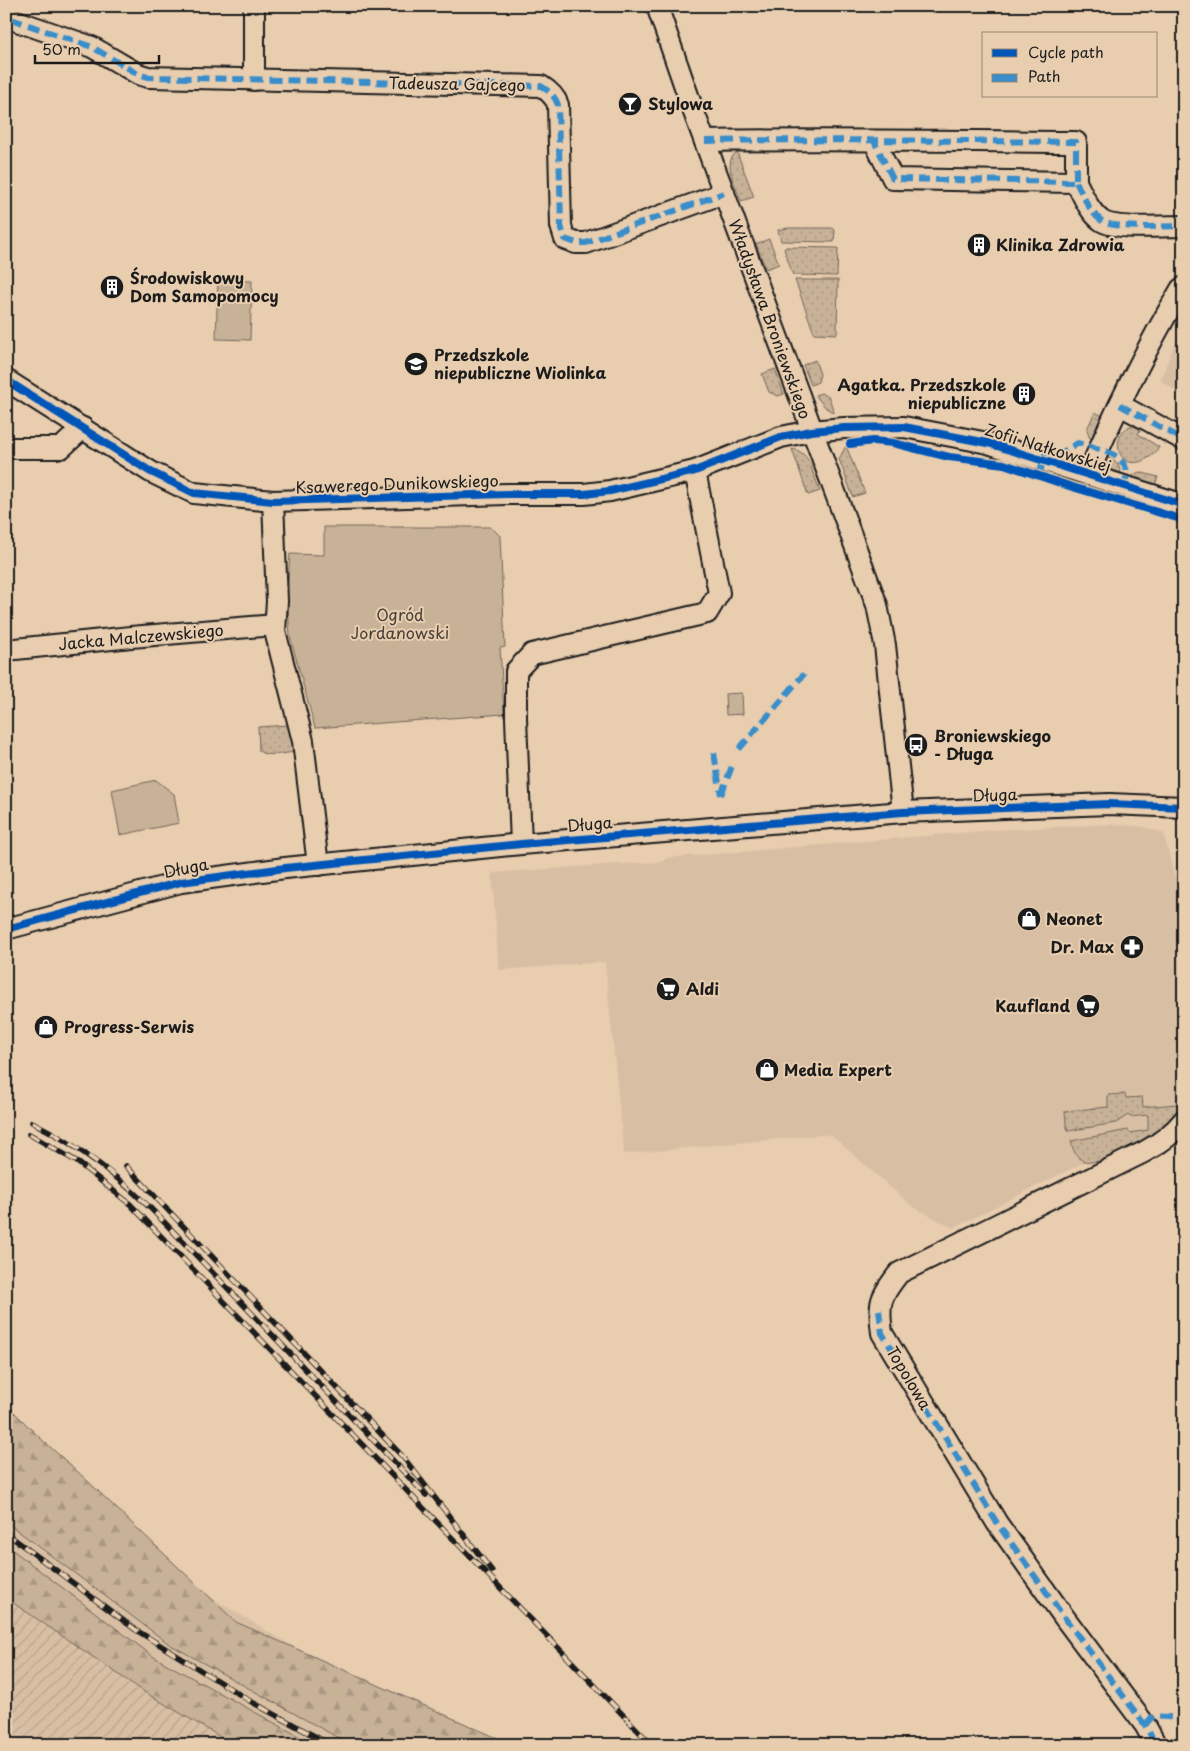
<svg xmlns="http://www.w3.org/2000/svg" width="1190" height="1751" font-family="'Playpen Sans',sans-serif">
<defs>
<pattern id="industrial-furrows" width="10" height="10" patternUnits="userSpaceOnUse" patternTransform="scale(1.25)"><rect width="10" height="10" fill="#d8bfa4"/><path d="M-1 1l2-2M0 10L10 0M9 11l2-2" fill="none" stroke="#b9a48d"/></pattern>
<pattern id="grass-dots" width="8" height="8" patternUnits="userSpaceOnUse" patternTransform="scale(1.25)"><rect width="8" height="8" fill="#c7b197"/><path d="M2 2h.1M6 6h.1" fill="none" stroke="#aa9882" stroke-width="1.8" stroke-linecap="round"/></pattern>
<pattern id="forest-firs" width="22" height="20" patternUnits="userSpaceOnUse" patternTransform="scale(1.25)"><rect width="22" height="20" fill="#c7b197"/><path d="M5 1l3.5 6h-7zM16 11l3.5 6h-7z" fill="#aa9882"/></pattern>
</defs>
<rect width="100%" height="100%" fill="#e8cdaf"/>
<filter id="ink" filterUnits="userSpaceOnUse"><feTurbulence type="fractalNoise" baseFrequency=".02" numOctaves="2"/><feDisplacementMap in="SourceGraphic" scale="10" xChannelSelector="R" yChannelSelector="G"/><feConvolveMatrix kernelMatrix="1 2 1 2 8 2 1 2 1" color-interpolation-filters="sRGB"/></filter>
<g filter="url(#ink)">
<g fill="#d8bfa4">
<path d="M1184 321V397L1160 380Z"/>
<path d="M1113 824 1144 827 1164 833 1172 868 1178 883 1184 950V1097L1163 1123 953 1228 912 1206 831 1135H819L624 1154 605 962 499 970 492 873 617 864 662 862 667 858 994 830Z"/>
<path d="M6 1426 117 1541 376 1696 499 1745H234L6 1598Z"/>
</g>
<path fill="url(#industrial-furrows)" d="M6 1598 146 1693 234 1745H6Z"/>
<g fill="url(#grass-dots)" stroke="#72665a">
<path d="M737 152 754 197 741 201C737 188 721 162 737 152Z"/>
<path d="M788 228H832L835 230 834 242 781 241 778 230Z"/>
<path d="M769 239 779 264 766 269 756 244Z"/>
<path d="M786 247 838 248 837 276 793 275 784 249Z"/>
<path d="M795 280H838L837 334 814 333Z"/>
<path d="M815 360 820 374 818 382 811 385 803 365Z"/>
<path d="M775 369 784 394 778 396 769 392 762 374Z"/>
<path d="M821 393 829 397 834 413 826 408 815 395Z"/>
<path d="M1095 412 1105 417 1094 441 1089 437 1087 429Z"/>
<path d="M1130 426 1141 428 1138 434 1159 447C1156 453 1153 455 1148 458 1119 476 1108 437 1130 426Z"/>
<path d="M846 446 865 493 853 497 839 459Z"/>
<path d="M792 449C802 450 807 458 812 466L811 467 820 491 808 495Z"/>
<path d="M1105 455 1118 464 1122 476C1110 473 1104 468 1105 455Z"/>
<path d="M1139 472 1158 477 1154 488 1130 481 1132 476Z"/>
<path d="M288 725 295 752C285 753 267 758 259 751L258 727Z"/>
<path d="M1125 1094 1126 1098 1142 1097 1143 1107 1177 1104 1182 1109C1168 1127 1149 1137 1129 1147 1109 1158 1078 1177 1071 1141L1128 1130 1130 1133 1148 1130V1115L1130 1117 1128 1115 1116 1123 1068 1131 1066 1124 1065 1111 1108 1107V1095Z"/>
</g>
<g fill="url(#forest-firs)" stroke="#72665a">
<path d="M6 1404 39 1437 77 1471 236 1622 513 1745H351L169 1644 6 1522Z"/>
<path d="M6 1545 154 1657 315 1745H234L146 1693 6 1598Z"/>
</g>
<g fill="#c7b197" stroke="#72665a">
<path d="M218 280 252 281 250 340 216 339Z"/>
<path d="M324 527H491L500 536 505 647 500 648 504 714 315 728 290 636 287 595 290 554 324 555Z"/>
<path d="M742 693 743 714 726 715 725 694Z"/>
<path d="M156 780 174 794 179 823 120 835 112 790Z"/>
</g>
<g fill="none" stroke-linecap="round" stroke-linejoin="round">
<g stroke="#1c1c1c" stroke-width="24">
<g id="minor">
<path d="M657 6 692 107 877 605 885 645 903 812"/>
<path d="M11 19 92 47 138 74 148 77 541 86C549 91 555 96 558 105L561 226 565 239 576 243H586L724 193"/>
<path d="M254 80V6"/>
<path d="M705 141C829 139 952 141 1076 142V182L893 179 874 141"/>
<path d="M1076 182C1083 195 1089 212 1102 221 1116 230 1166 226 1184 226"/>
<path d="M6 380 151 472 194 493 273 501 507 494H584L610 491 695 471 781 437 811 431 844 428 904 427 988 443 1184 505"/>
<path d="M1120 405 1184 440"/>
<path d="M6 448H61L83 428"/>
<path d="M1088 475C1114 412 1146 349 1181 289L1184 287"/>
<path d="M273 501 277 601 275 631 303 741 318 865"/>
<path d="M6 650 131 637 275 625"/>
<path d="M521 844 516 718V671L532 654 707 613 719 593 695 471"/>
<path d="M6 929 181 882 285 868 521 844 903 812 1109 804 1184 807"/>
<path d="M1156 1745 1145 1725 1064 1617 997 1523 882 1333C878 1303 880 1297 899 1273L1144 1152C1159 1144 1173 1134 1184 1120"/>
</g>
</g>
<use href="#minor" stroke="#e8cdaf" stroke-width="20"/>
<g stroke="#1c1c1c" stroke-width="5.5">
<g id="rail">
<path d="M32 1122C84 1148 127 1183 167 1225L426 1495"/>
<path d="M29 1134 76 1161 130 1204 652 1745"/>
<path d="M126 1166 403 1457 492 1571"/>
<path d="M6 1533 136 1630 250 1701 331 1745"/>
</g>
</g>
<use href="#rail" stroke="#e8cdaf" stroke-width="4" stroke-dasharray="11" stroke-linecap="butt"/>
<g stroke="#388dca" stroke-width="6" stroke-dasharray="12 6" stroke-linecap="butt">
<path d="M11 19 92 47 138 74 148 77 541 86C549 91 555 96 558 105L561 226 565 239 576 243H586L724 193"/>
<path d="M705 141C829 139 952 141 1076 142V182L893 179 874 141"/>
<path d="M1076 182C1083 195 1089 212 1102 221 1116 230 1166 226 1184 226"/>
<path d="M1120 405 1184 440"/>
<path d="M1039 476 1046 451 1059 454 1078 443C1094 448 1126 452 1127 474 1127 478 1124 484 1122 489"/>
<path d="M739 749 804 674"/>
<path d="M714 753 721 795"/>
<path d="M721 795 732 766"/>
<path d="M879 1310 882 1333 997 1523 1064 1617 1145 1725 1156 1745"/>
<path d="M1145 1725 1153 1716 1184 1718"/>
</g>
<g stroke="#e8cdaf" stroke-width="11">
<g id="cycleway">
<path d="M6 380 151 472 194 493 273 501 507 494H584L610 491 695 471 781 437 811 431 844 428 904 427 988 443 1184 505"/>
<path d="M850 444 873 441 893 443 949 457 1004 464 1069 486 1184 520"/>
<path d="M6 929 181 882 285 868 521 844 903 812 1109 804 1184 807"/>
</g>
</g>
<use href="#cycleway" stroke="#0057b8" stroke-width="8"/>
</g>
</g>
<defs>
<g id="bar-disc" transform="scale(1.25)"><circle r="9.5" fill="#1c1c1c" stroke="#e8cdaf"/><path d="M-6-5H6L.8 .8V4.5H3.5V6h-7V4.5H-.8V.8Z" fill="#fff"/></g>
<g id="building-disc" transform="scale(1.25)"><circle r="9.5" fill="#1c1c1c" stroke="#e8cdaf"/><path d="M-4-6H4V6H1V3H-1V6H-4ZM-2.5-4.3h1.7v1.8h-1.7ZM.8-4.3h1.7v1.8H.8ZM-2.5-1h1.7V.8h-1.7ZM.8-1h1.7V.8H.8Z" fill="#fff"/></g>
<g id="school-disc" transform="scale(1.25)"><circle r="9.5" fill="#1c1c1c" stroke="#e8cdaf"/><path d="M0-5L7-2L0 1L-7-2ZM-4 1L0 2.5L4 1V4Q0 6-4 4Z" fill="#fff"/></g>
<g id="bus-disc" transform="scale(1.25)"><circle r="9.5" fill="#1c1c1c" stroke="#e8cdaf"/><path d="M-5-6H5V4H4V6H2V4H-2V6H-4V4H-5ZM-3.5-4V0h7V-4ZM-3.5 1.2v1.5H-2V1.2ZM2 1.2v1.5H3.5V1.2Z" fill="#fff"/></g>
<g id="shop-disc" transform="scale(1.25)"><circle r="9.5" fill="#1c1c1c" stroke="#e8cdaf"/><path d="M-5-2.5h2.3a2.7 3.5 0 0 1 5.4 0H5L5.5 6h-11ZM-1.5-2.5h3a1.5 2.3 0 0 0-3 0Z" fill="#fff"/></g>
<g id="pharmacy-disc" transform="scale(1.25)"><circle r="9.5" fill="#1c1c1c" stroke="#e8cdaf"/><path d="M-2-6h4v4h4v4h-4v4h-4v-4h-4v-4h4Z" fill="#fff"/></g>
<g id="supermarket-disc" transform="scale(1.25)"><circle r="9.5" fill="#1c1c1c" stroke="#e8cdaf"/><path d="M-6-5.5h2.5l.6 2H6L4.5 2H-2.5L-4.4-4H-6ZM-1.5 3.2a1.3 1.3 0 1 0 .1 0ZM3 3.2a1.3 1.3 0 1 0 .1 0Z" fill="#fff"/></g>
</defs>
<g fill-rule="evenodd">
<use href="#bar-disc" x="630" y="104"/>
<use href="#building-disc" x="979" y="245"/>
<use href="#building-disc" x="112" y="287"/>
<use href="#school-disc" x="416" y="364"/>
<use href="#building-disc" x="1024" y="394"/>
<use href="#bus-disc" x="916" y="745"/>
<use href="#shop-disc" x="1029" y="919"/>
<use href="#pharmacy-disc" x="1132" y="947"/>
<use href="#supermarket-disc" x="668" y="989"/>
<use href="#supermarket-disc" x="1088" y="1006"/>
<use href="#shop-disc" x="46" y="1027"/>
<use href="#shop-disc" x="767" y="1070"/>
</g>
<g text-anchor="middle" stroke-width="4" stroke-linejoin="round" paint-order="stroke">
<g font-size="16" fill="#1c1c1c" stroke="#e8cdaf">
<text transform="translate(457 84) rotate(1)" y="6">Tadeusza Gajcego</text>
<text transform="translate(770 319) rotate(70)" y="6">Władysława Broniewskiego</text>
<text transform="translate(1048 448) rotate(17)" y="6">Zofii Nałkowskiej</text>
<text transform="translate(397 484) rotate(-2)" y="6">Ksawerego Dunikowskiego</text>
<text transform="translate(141 637) rotate(-5)" y="6">Jacka Malczewskiego</text>
<text transform="translate(995 795) rotate(-2)" y="6">Długa</text>
<text transform="translate(590 824) rotate(-5)" y="6">Długa</text>
<text transform="translate(186 868) rotate(-11)" y="6">Długa</text>
<text transform="translate(909 1378) rotate(59)" y="6">Topolowa</text>
</g>
<g font-size="16" font-weight="bold" fill="#1c1c1c" stroke="#e8cdaf" text-anchor="start">
<text x="648" y="110">Stylowa</text>
<text x="996" y="251">Klinika Zdrowia</text>
<text x="130" y="284">Środowiskowy<tspan x="130" dy="18">Dom Samopomocy</tspan></text>
<text x="434" y="361">Przedszkole<tspan x="434" dy="18">niepubliczne Wiolinka</tspan></text>
<text x="1006" y="391" text-anchor="end">Agatka. Przedszkole<tspan x="1006" dy="18">niepubliczne</tspan></text>
<text x="934" y="742">Broniewskiego<tspan x="934" dy="18">- Długa</tspan></text>
<text x="1046" y="925">Neonet</text>
<text x="1114" y="953" text-anchor="end">Dr. Max</text>
<text x="686" y="995">Aldi</text>
<text x="1070" y="1012" text-anchor="end">Kaufland</text>
<text x="64" y="1033">Progress-Serwis</text>
<text x="784" y="1076">Media Expert</text>
</g>
<g font-size="16" fill="#47413b" stroke="#e8cdaf">
<text x="400" y="621">Ogród<tspan x="400" dy="18">Jordanowski</tspan></text>
</g>
</g>
<rect width="1190" height="1751" fill="none" stroke="#e8cdaf" stroke-width="25"/>
<rect x="12" y="12" width="1165" height="1726" fill="none" stroke="#1c1c1c" stroke-width="2" filter="url(#ink)"/>
<rect x="982" y="32" width="175" height="65" fill="#e8cdaf" stroke="#968674"/>
<rect x="992" y="49" width="25" height="8" fill="#0057b8" stroke="#968674"/>
<text x="1028" y="58" font-size="15" fill="#1c1c1c">Cycle path</text>
<rect x="992" y="74" width="25" height="8" fill="#388dca" stroke="#968674"/>
<text x="1028" y="82" font-size="15" fill="#1c1c1c">Path</text>
<path d="M35 55v8h124v-8" fill="none" stroke="#1c1c1c" stroke-width="2.5"/>
<text x="42" y="55" font-size="15" fill="#1c1c1c" stroke="#e8cdaf" stroke-width="4" paint-order="stroke">50 m</text>
</svg>
